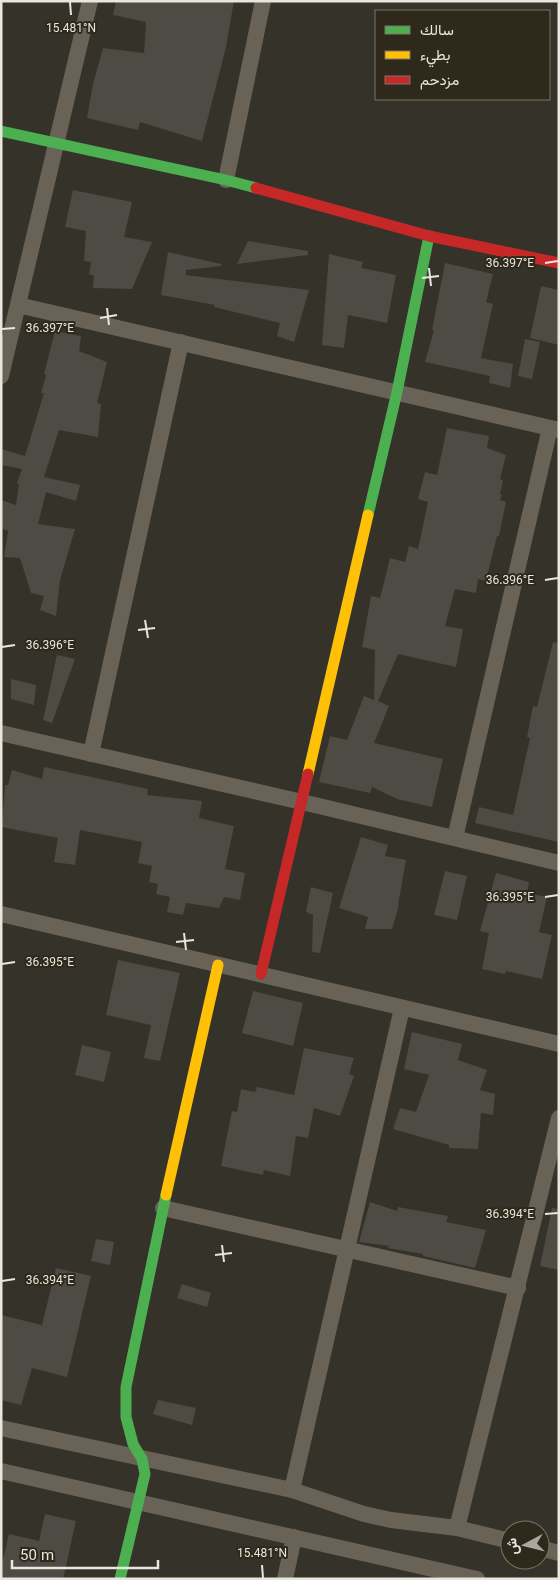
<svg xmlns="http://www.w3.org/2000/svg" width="560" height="1580" font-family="Georgia,Vazirmatn,serif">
<rect width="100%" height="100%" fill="#35322a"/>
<g fill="#4e4a44">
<path d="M116 1H234L226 47 202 141 140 122 138 130 87 118 93 84 103 48 144 53 146 22 113 15Z"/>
<path d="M73 190 132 202 124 237 152 242 132 289 93 288 94 276 89 274 91 262 84 261 86 231 65 227Z"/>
<path d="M248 241 308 251V255L237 264Z"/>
<path d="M168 252 221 264V266L186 270V275L309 290 294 342 277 336 280 323 214 307 215 305 161 295Z"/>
<path d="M329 254 363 262 361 268 396 275 387 323 348 315 344 348 322 345Z"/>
<path d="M445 263 493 274 486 302 493 304 481 358 513 364 510 388 489 383 490 376 425 362 434 330H432Z"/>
<path d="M541 286 559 290V345L530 338Z"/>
<path d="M55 331 81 336 79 351 107 362 97 403 101 404 98 437 59 430 44 477 80 485 76 501 46 492 38 524 75 529 60 580 56 616 40 610 44 596 31 593 20 558 4 557 8 531 1 528V500L16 505 19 484 17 483 22 469 1 465V449L25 456 44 393H41L46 375 44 374Z"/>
<path d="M525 339 540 342 532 379 518 376Z"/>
<path d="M447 428 489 436 487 448 506 455 500 479 503 480 500 494 502 495 500 500 506 502 499 536H497L486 581 478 579 476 593 455 589 445 626 463 629 456 667 398 654 378 701 389 706 374 743 443 759 432 807 397 799 372 787 370 793 319 782 330 736 347 740 364 696 374 700 375 650 362 647 371 596 380 598 390 558 405 562 409 546 418 549 428 502 418 499 425 472 437 475Z"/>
<path d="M553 642 559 643V842L475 823 479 807 513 815 530 738 527 737 533 706 537 707Z"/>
<path d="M57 655 75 659 52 723 43 720Z"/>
<path d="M11 679 36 685 34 705 11 699Z"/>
<path d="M44 767 148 789 147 795 202 801 199 818 234 826 225 869 245 873 240 900 224 897 219 908 186 903 183 915 167 912 170 897 156 894 158 884 149 882 152 866 138 863 142 842 80 830 75 865 54 862 58 838 2 827 5 785H8L12 770 42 779Z"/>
<path d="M361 837 388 845 385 856 406 860 398 905H399L392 929H365L368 917 339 908Z"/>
<path d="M445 871 467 876 457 920 434 915Z"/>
<path d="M496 873 529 882 527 893 547 897 539 932 552 935 542 979 506 971 505 974 482 969 489 933 480 931Z"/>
<path d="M311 887 333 893 320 953 312 952 313 915 306 912Z"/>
<path d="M118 960 180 973 160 1061 144 1058 151 1025 106 1015Z"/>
<path d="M253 991 303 1003 293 1046 242 1033Z"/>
<path d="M412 1032 462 1044 458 1060 487 1070 480 1090 495 1094 493 1115 481 1113 478 1149 449 1148V1145L393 1129 400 1108 416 1112 429 1075 404 1069Z"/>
<path d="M82 1045 111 1052 104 1082 75 1075Z"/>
<path d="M304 1048 354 1058 349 1074 354 1076 340 1116 314 1108 308 1138 296 1136 290 1176 264 1170 263 1175 221 1166 232 1111 237 1112 241 1089 255 1092 257 1087 294 1095Z"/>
<path d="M370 1202 397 1211 398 1207 448 1216 446 1222 486 1230 475 1268 423 1256V1254L388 1248 389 1246 359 1242Z"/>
<path d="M552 1208 559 1209V1270L540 1266Z"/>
<path d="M96 1239 114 1242 110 1265 91 1261Z"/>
<path d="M56 1268 91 1276 67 1377 32 1368 21 1405 1 1400V1315L42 1325Z"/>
<path d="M182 1284 211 1293 207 1307 177 1298Z"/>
<path d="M158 1400 196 1408 192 1425 153 1414Z"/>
<path d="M45 1514 76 1521 63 1579H1V1567L9 1534 39 1541Z"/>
</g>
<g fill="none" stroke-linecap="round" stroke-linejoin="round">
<g stroke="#696357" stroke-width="16">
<path d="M226 180 263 1"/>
<path d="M18 305 559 430"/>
<path d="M1 376 90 1"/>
<path d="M1 733 302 802 559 863"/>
<path d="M91 754 181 342"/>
<path d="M455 838 550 428"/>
<path d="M1 914 559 1044"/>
<path d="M163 1208 518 1288"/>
<path d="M1 1428 292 1490 364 1514 391 1520 457 1528 510 1541"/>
<path d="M1 1471 477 1579"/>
<path d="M292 1490 402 1008"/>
<path d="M457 1528 559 1118"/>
<path d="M540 1548 559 1553"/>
<path d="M285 1579 294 1537"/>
</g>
<g stroke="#4caf50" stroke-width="11">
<path d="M1 131 226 180 256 188"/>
<path d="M368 515 397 392 429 236"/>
<path d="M120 1579 145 1474 142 1459 133 1444 126 1417V1387L166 1195"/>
</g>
<g stroke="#ffc107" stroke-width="11">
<path d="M308 774 368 515"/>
<path d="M166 1195 218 965"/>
</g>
<g stroke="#c62828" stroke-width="11">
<path d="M256 188 429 236 559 263"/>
<path d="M261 974 308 774"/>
</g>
</g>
<path fill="none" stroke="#eae6de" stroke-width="2" d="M70 2 71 15M545 263 558 261M429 268 431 286M422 278 439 276M107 308 109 325M100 318 117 315M2 329 15 328M545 580 558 578M145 620 148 638M138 630 155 628M2 647 15 645M545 897 558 895M184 933 186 950M176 942 194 940M2 964 15 962M545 1214 558 1213M222 1245 224 1262M215 1255 232 1253M2 1281 15 1279M262 1565 263 1578"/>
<g font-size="12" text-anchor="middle" fill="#eae6de" stroke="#2f291c" stroke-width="4" stroke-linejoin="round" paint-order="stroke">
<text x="71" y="32">15.481°N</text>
<text x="510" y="267">36.397°E</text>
<text x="50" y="332">36.397°E</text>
<text x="510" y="584">36.396°E</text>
<text x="50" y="649">36.396°E</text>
<text x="510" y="901">36.395°E</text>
<text x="50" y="966">36.395°E</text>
<text x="510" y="1218">36.394°E</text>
<text x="50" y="1284">36.394°E</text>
<text x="262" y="1557">15.481°N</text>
</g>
<rect width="560" height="1580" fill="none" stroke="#eae6de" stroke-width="5"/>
<rect x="375" y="10" width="175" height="90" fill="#2f291c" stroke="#7a756a"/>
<rect x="385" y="26" width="25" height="8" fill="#4caf50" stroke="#7a756a"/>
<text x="420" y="35" font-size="15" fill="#eae6de">سالك</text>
<rect x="385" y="51" width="25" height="8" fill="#ffc107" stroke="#7a756a"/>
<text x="420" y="60" font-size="15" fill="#eae6de">بطيء</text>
<rect x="385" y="76" width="25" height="8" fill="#c62828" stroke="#7a756a"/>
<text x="420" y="85" font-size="15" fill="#eae6de">مزدحم</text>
<g transform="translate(525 1545) rotate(263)"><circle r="24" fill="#2f291c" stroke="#7a756a"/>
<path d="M0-4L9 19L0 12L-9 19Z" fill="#aba79f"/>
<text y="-8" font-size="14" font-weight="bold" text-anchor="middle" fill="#eae6de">ش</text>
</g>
<path d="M12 1560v8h146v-8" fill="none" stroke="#eae6de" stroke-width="2.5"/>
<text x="20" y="1560" font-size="15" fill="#eae6de" stroke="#2f291c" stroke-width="4" paint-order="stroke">50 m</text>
</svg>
